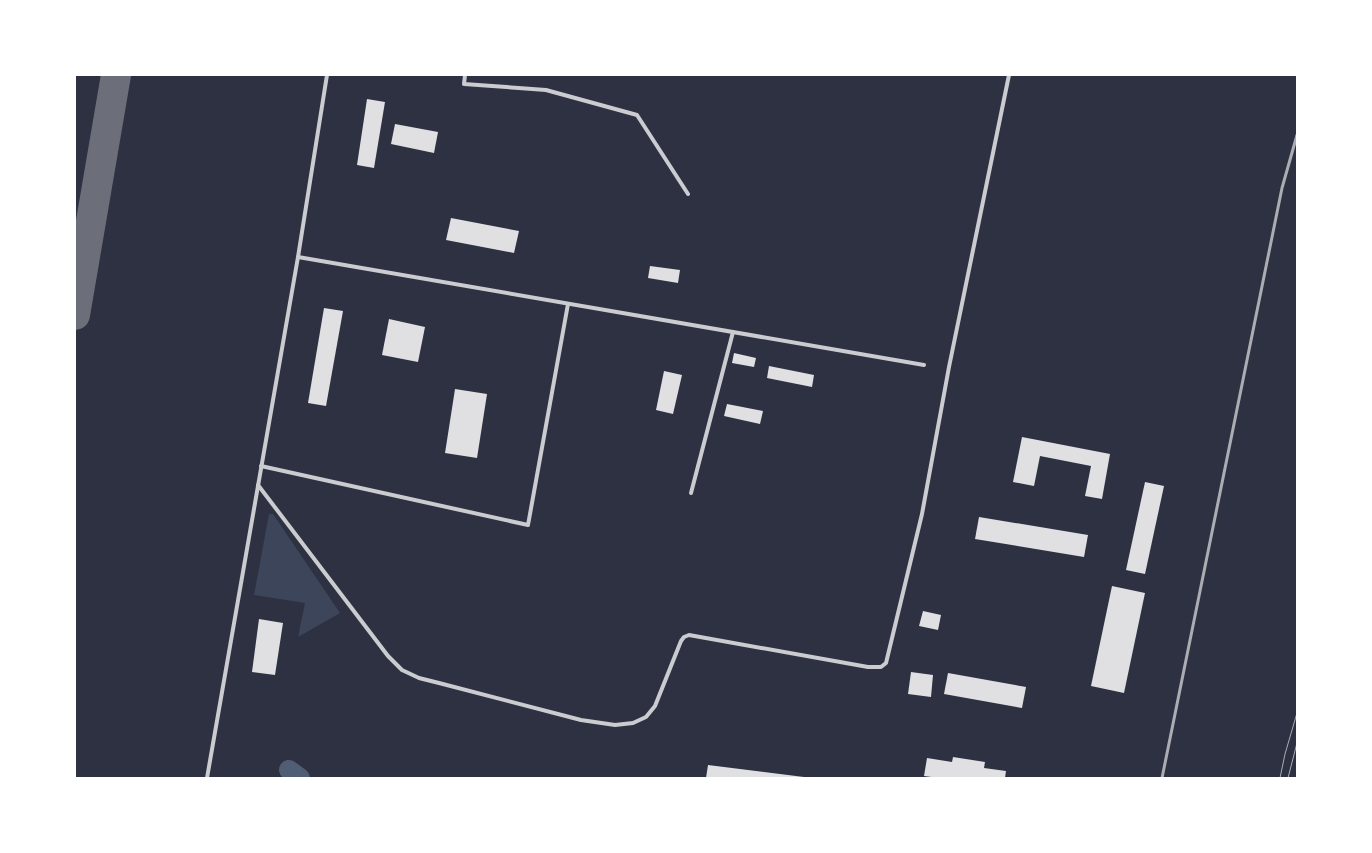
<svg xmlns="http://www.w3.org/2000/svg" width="1372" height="853" font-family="Barlow,sans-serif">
<rect width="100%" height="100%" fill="#2d3142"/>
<path fill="#3c4559" d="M269 514H273L340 613 298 637 305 603 254 595Z"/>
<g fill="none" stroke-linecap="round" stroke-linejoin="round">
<path stroke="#4f5d75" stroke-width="20" d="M289 770 300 778"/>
<path stroke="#6c6f7a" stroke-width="30" d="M75 315 116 75"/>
</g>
<g fill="#e0e0e3">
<path d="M367 99 385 102 374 168 357 165Z"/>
<path d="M395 124 438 132 434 153 391 144Z"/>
<path d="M451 218 519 231 514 253 446 240Z"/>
<path d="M650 266 680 270 678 283 648 278Z"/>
<path d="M324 308 343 311 326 406 308 403Z"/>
<path d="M389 319 425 327 418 362 382 355Z"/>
<path d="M734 353 756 358 754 367 732 363Z"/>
<path d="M769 366 814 375 812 387 767 378Z"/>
<path d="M664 371 682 375 673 414 656 410Z"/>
<path d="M455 389 487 394 477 458 445 453Z"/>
<path d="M727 404 763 411 760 424 724 416Z"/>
<path d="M1022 437 1110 454 1102 499 1085 496 1091 466 1040 456 1034 486 1013 482Z"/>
<path d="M1145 482 1164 486 1145 574 1126 570Z"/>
<path d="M979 517 1088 535 1084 557 975 539Z"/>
<path d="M1112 586 1145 593 1124 693 1091 686Z"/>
<path d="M923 611 941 615 938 630 919 626Z"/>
<path d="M259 619 283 623 275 675 252 672Z"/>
<path d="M911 672 933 675 931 697 908 694Z"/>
<path d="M948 673 1026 687 1022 708 944 694Z"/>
<path d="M953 757 985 762 984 768 1006 771 1005 778H939L924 776 927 758 952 762Z"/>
<path d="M708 765 804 777V778H706Z"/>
</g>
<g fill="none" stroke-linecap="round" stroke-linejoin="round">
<g stroke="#caccd0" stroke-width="4">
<path d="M465 75 464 84 546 90 637 115 688 194"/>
<path d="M298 257 924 365"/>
<path d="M261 466 528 525 568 304"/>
<path d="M258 485 388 656 402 670 419 678 439 683 581 720 615 725 633 723 646 717 655 706 681 641 684 637 689 635 868 667H881L886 663 922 514 949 367 1009 75"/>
<path d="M691 493 733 332"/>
<path d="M207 778 298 257 327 75"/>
</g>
<g stroke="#abadb3" stroke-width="1">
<path d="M1280 778 1285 754 1297 713"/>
<path d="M1288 778 1297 743"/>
</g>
<path stroke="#abadb3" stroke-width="3" d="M1162 778 1282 188 1297 135"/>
</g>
<rect width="1372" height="853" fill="none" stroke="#ffffff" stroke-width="152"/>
</svg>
